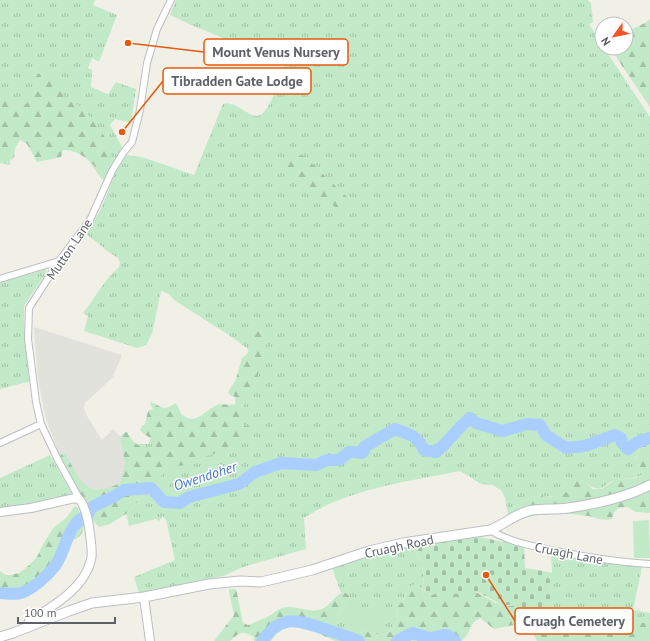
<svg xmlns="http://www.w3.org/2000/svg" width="650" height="641" font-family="'PT Sans',sans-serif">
<defs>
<pattern id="grass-tufts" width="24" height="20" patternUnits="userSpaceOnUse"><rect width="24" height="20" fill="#c3eac8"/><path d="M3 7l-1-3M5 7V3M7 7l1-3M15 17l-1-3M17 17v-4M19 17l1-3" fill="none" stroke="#a2c1a6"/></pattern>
<pattern id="forest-firs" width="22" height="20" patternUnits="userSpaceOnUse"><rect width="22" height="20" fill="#c3eac8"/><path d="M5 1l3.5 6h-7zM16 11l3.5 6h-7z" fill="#a2c1a6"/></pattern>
<pattern id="cemetery-stones" width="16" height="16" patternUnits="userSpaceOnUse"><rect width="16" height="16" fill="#c3eac8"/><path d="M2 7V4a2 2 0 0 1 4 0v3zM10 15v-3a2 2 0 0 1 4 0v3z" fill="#a2c1a6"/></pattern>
</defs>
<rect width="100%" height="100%" fill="#f1f0e7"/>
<path fill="#e2e2dc" d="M34 327 122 355 113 377 85 403 84 408 87 416 102 440 113 429 152 469 92 507 81 494 60 456 46 419 38 379Z"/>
<g fill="url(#grass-tufts)">
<path d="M0 0H95L93 5 117 15 99 62 92 58 88 68 92 70 91 87 108 94 116 82 136 89 131 123 115 119 110 125 122 147 104 181 100 177 82 150 12 131 10 165 0 163Z"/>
<path d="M176 0H588L591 3 593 22 589 24 602 44V48H604L650 117V433L645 435 635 460 641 468 642 475C634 479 626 478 617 480 602 483 604 496 586 483 575 488 564 496 553 497 549 497 544 496 540 496 526 497 516 503 508 514L505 498 501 490 492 485 481 484 460 471C407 482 350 488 304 518L306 549 246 566 223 576 148 593H139L134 577 175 560 166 520 163 516 159 521 156 519 129 526 126 514 140 499 149 493 128 444H149L158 410 195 428 232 413 238 394 258 357 232 337 174 300 169 294 161 291 152 334 146 345 137 348 84 331 88 316 83 313 108 278 119 267 120 263 118 258 107 251 104 248 86 234 100 211 115 174 122 162 127 155 145 158 194 175 223 104C229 102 234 105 240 108 245 111 252 116 257 116 271 115 280 74 285 63L191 25 170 15Z"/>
<path d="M46 269V273L24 306V325L31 381 0 389V283Z"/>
<path d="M50 455 72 494 19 506 0 508V478Z"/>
<path d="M413 546 422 563 425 598 421 585 409 587 403 601 397 607C400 623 393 638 374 634 371 633 368 631 365 631 358 629 350 631 343 630 339 629 335 627 331 625L329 621 339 614 350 596 344 592 341 593 332 568 372 554Z"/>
<path d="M551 553 600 562 642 567 633 610 650 613V621C643 624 639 622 631 622 626 622 620 626 613 627 605 628 599 625 591 624 580 623 568 626 557 623L554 620 549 572 552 573Z"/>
</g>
<g fill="url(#forest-firs)">
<path d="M650 19V107L610 48H626V32L645 23Z"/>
<path d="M43 71C50 77 59 79 67 83V89L62 94 63 99C68 102 75 103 80 106 87 112 91 119 96 125 107 139 121 157 100 171 89 161 80 150 63 150L61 157 37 162 27 144 20 140 15 148 14 158 6 162 0 160V91L6 90 15 102 20 106 26 104 34 96C34 84 31 77 43 71Z"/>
<path d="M293 154 304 156 348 198 345 206 338 209C326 200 298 187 290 177 286 171 286 165 286 159Z"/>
<path d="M255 329H262L268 340 255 385 241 411 242 422 246 426 254 427 256 432 250 439 237 446 227 448 220 452 197 459 187 465 177 466 169 471 162 475 149 493 140 499 126 514 110 524 99 527 94 522 88 505 81 494 60 456 63 453 66 455C81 481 86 500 120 483L125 463 120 437 124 433 127 432C132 442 138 447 149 448L154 445 152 439 144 434 140 430 142 426 145 424 148 411 153 409 150 404 151 402C164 408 163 411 176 403 179 407 179 413 184 416 196 425 207 409 217 405 223 403 229 406 235 404V397L230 395 228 392 236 379 242 358 247 354 251 344 249 331Z"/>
<path d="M650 433V513L636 512 627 507 619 508 614 512 612 519C602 521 597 518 588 516 563 512 538 512 515 522L508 514C516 503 526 497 540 496 544 496 548 498 553 497 559 496 565 493 570 490L569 486 575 481 586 483 593 489H602L615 480 635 478 642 475 641 468 635 461 645 434Z"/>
<path d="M75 506 78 508 84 525 83 531 79 537 70 542 65 549 57 554 46 578 39 586 20 596 10 599 0 598V571L6 575H11L19 573 27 567 37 557 42 546 53 528 66 518Z"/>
<path d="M417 583 421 585 425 598 436 593 476 592 496 603 508 606 517 605 554 615V620L557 623C568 626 580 623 591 624 599 625 605 628 613 627 620 626 626 622 631 622 639 622 643 624 650 621V641H537C527 619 513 625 494 629L480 618C468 624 472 632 462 641H335L305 627 292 626 279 629 271 641H254V637C242 630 239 633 230 641H214L234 615 229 592V589H236L237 593 243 623 248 625C255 622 264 619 271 615 276 611 281 607 288 607 299 607 311 613 322 609 331 605 334 595 344 592L350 596 339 614 330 621 331 625C335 627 339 629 343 630 350 631 358 629 365 631 368 631 371 633 374 634 393 638 400 623 397 607L403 601 409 587Z"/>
</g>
<path fill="url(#cemetery-stones)" d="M479 537 524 546 525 568 549 572 554 615 527 611 516 605H502L478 592 471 594 437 593 425 598 422 563 413 546 462 538Z"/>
<g fill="#c3eac8">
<path d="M649 520 650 558H634L633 521Z"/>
<path d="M348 606 385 610 387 614 384 630 347 626Z"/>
</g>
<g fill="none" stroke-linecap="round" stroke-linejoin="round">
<g stroke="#aacfff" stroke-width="12">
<path d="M0 593C6 593 16 595 21 593 33 589 47 576 55 566 66 551 67 523 87 516L92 507 113 497 124 490 151 488 164 502 180 503 189 497 239 484 255 472 281 463 316 465 327 460H339L349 452H356L362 453 364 451V447L395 429C410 435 417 435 424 450L436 452C449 442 457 428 470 418L476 423 503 431 527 424 540 425 546 435 566 448 585 446 615 435 621 438 622 443 628 449 636 443 650 438"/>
<path d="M262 641C269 632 275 625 286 622 300 617 343 636 359 641"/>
<path d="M397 641 412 633C418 634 426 638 431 638 443 637 445 630 455 641"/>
</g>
<g stroke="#bcbec3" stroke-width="8">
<g id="minor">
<path d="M0 279 59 261"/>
<path d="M0 443 41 424"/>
<path d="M80 500 58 460 41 424 36 402 28 339 29 308 59 261 90 220 112 171 123 153 132 142 140 110 147 63 157 29 171 0"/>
<path d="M490 530C509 542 533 546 555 551 586 557 618 562 650 564"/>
</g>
</g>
<g stroke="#bcbec3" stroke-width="10">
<g id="tertiary">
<path d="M0 512 31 508 75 498 80 500 82 503C87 513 89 524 90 535 91 543 93 552 91 560 84 589 53 606 29 621L27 628"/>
<path d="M144 597 150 641"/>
</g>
</g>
<g stroke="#bcbfc5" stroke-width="11">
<path id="secondary" d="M0 637 13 633 69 611 92 603 144 597 209 584 240 581 261 582 312 570 369 551 403 543 490 530C503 525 514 515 528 511 541 508 555 510 568 508 596 504 625 498 650 485"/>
</g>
<use href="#minor" stroke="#fff" stroke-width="6"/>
<use href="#tertiary" stroke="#fff" stroke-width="8"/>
<use href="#secondary" stroke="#fff" stroke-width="9"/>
</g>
<g text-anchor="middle" stroke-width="3" stroke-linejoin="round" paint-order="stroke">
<g font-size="13" fill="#5e6268" stroke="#fff">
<text transform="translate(69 249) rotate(-56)" y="5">Mutton Lane</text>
<text transform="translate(399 546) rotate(-12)" y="5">Cruagh Road</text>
<text transform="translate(569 553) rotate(11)" y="5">Cruagh Lane</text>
</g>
<g font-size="14" font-style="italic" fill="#4375cc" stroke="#fff">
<text transform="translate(205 476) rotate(-18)" y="5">Owendoher</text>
</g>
</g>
<path fill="none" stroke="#e8590c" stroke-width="1.5" d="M128 43L204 52M122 132L163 81M486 575L515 621"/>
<g fill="#e8590c" stroke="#fff" stroke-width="1.5">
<circle cx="128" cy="43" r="4"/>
<circle cx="122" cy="132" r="4"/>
<circle cx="486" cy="575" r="4"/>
</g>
<g fill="#fff" stroke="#e8590c" stroke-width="1.5">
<rect x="204" y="39" width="144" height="26" rx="4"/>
<rect x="163" y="68" width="148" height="26" rx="4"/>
<rect x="515" y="608" width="118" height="26" rx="4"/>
</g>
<g font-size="14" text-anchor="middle" font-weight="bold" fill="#5e6268">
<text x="276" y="57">Mount Venus Nursery</text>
<text x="237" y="86">Tibradden Gate Lodge</text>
<text x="574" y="626">Cruagh Cemetery</text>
</g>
<g transform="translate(614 36) rotate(237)"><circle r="19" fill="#ffffff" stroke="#bfc0c3"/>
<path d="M0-3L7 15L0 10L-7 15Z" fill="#f4542b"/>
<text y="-6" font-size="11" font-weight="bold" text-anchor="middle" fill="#5e6268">N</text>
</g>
<path d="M18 617v6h97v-6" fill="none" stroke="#5e6268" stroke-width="2"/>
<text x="24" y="617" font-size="12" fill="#5e6268" stroke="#ffffff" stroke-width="3" paint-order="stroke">100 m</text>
</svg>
